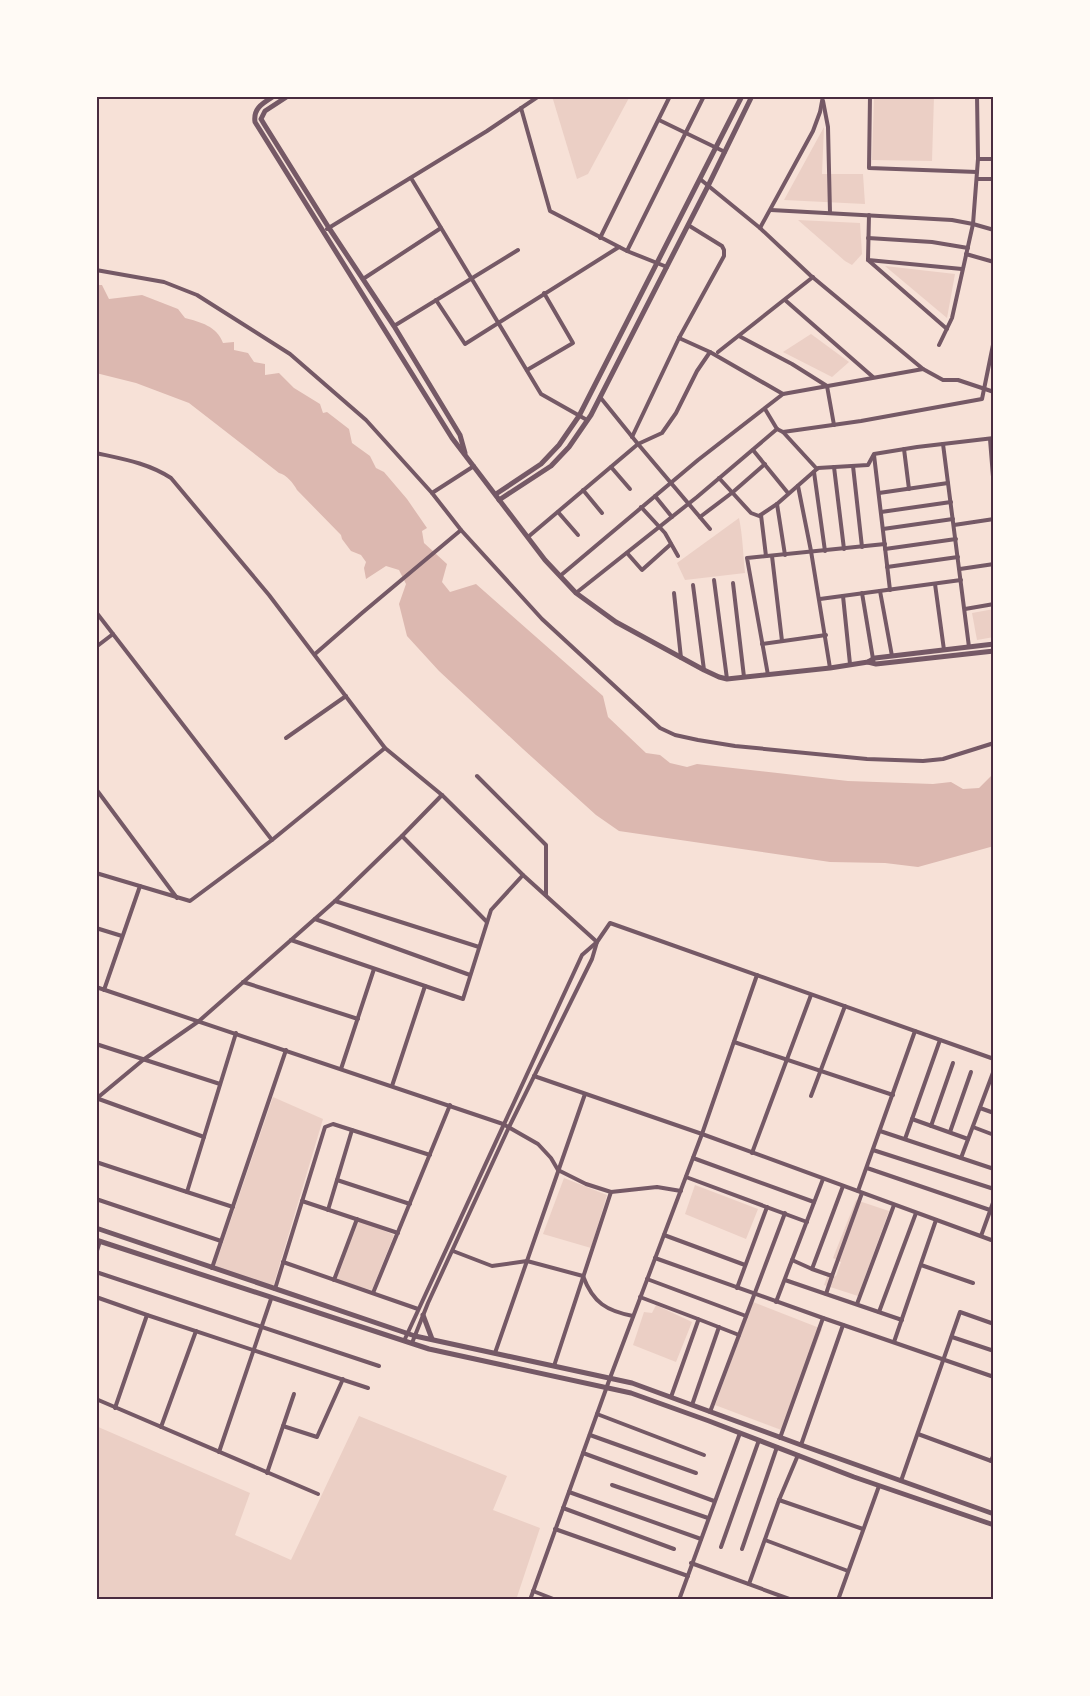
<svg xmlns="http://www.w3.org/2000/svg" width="1090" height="1696" font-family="'Alegreya Sans',sans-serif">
<rect width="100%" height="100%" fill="#f7e1d7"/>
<g fill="#ebcfc5">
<path d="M552 96H630L588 174 577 179Z"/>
<path d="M874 96H934L932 161 872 160Z"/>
<path d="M824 127 822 174H863L865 204 784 200Z"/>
<path d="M798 220 860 223 862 254 852 265 845 261Z"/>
<path d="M885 266 955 274 947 318Z"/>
<path d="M811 334 849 362 832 377 783 352Z"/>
<path d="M739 518C743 538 743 554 745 573L685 580 677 563Z"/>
<path d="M994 609V637L977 640 972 613Z"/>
<path d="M273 1097 323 1119 273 1287 215 1266Z"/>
<path d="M564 1178 607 1195 591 1248 543 1234Z"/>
<path d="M695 1185 758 1209 746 1239 685 1214Z"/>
<path d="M856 1200 889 1211 858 1296 824 1285 828 1274 836 1276 841 1262 833 1258Z"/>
<path d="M357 1219 394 1235 372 1290 334 1280Z"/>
<path d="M753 1302 822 1329 784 1431 715 1405Z"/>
<path d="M656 1305 692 1322 676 1362 633 1345 644 1312 652 1313Z"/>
<path d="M359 1416 507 1476 493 1510 540 1528 516 1600H96V1426L250 1493 235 1535 291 1560Z"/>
</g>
<path fill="#dcb8b0" d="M96 285H102L109 299 142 295 178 309 185 318C200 322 217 326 223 343L234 342V350L248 353 254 362 265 364V375L279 373 294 388 320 404 323 413 327 412 349 429 352 443 370 456 376 468 384 472 407 499 427 528 422 531 424 543 447 564 442 582 450 592 476 584 603 696 608 717 646 753 660 755 670 763 687 767 697 764 848 781 933 784 951 782 963 789 979 788 994 773V846L918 867 885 863 830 862 619 831 596 815 523 749 439 671 407 636 399 604 406 584 399 570 386 566 366 579 364 568 366 562 361 555 351 551 342 539 341 535 297 490C293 483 287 475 279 473L189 403 136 383 96 373Z"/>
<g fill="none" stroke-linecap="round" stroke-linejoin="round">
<g stroke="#755966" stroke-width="4">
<path d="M870 96 869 168 977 172"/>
<path d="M823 101 828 127 830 213"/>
<path d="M521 108 550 211 627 251 667 267"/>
<path d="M659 120 725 152"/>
<path d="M978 159H994"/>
<path d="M411 178 541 394 587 420"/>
<path d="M700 179 760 228 810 275 923 369 943 380H958L994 392"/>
<path d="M977 179H994"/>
<path d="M771 210 952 220 973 224 994 230"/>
<path d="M869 215 868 260 962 269"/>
<path d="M760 228 813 131 820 112 823 96"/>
<path d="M327 229 487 131 539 96"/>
<path d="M600 238 670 96"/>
<path d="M868 238 932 242 968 248"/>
<path d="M627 251 704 96"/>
<path d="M966 254 994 262"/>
<path d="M868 260 947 329"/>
<path d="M96 270 164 282 197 295 290 354 366 420 432 493"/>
<path d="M363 279 441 228"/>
<path d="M436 300 465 344 619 247"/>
<path d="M785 300 873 377"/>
<path d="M394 326 518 250"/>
<path d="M739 336 792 364 827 386 834 425"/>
<path d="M679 338 710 352 783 394"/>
<path d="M939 345 952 318 973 224 978 159 977 96"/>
<path d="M718 352 813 277"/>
<path d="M527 370 573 343 544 293"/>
<path d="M765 409 777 429"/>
<path d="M777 429 783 432 861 421 982 399 994 340"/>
<path d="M783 432 817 469"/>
<path d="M632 437 679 338 724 256V250L722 246 688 225"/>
<path d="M990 439 994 489"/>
<path d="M943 444 969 647"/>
<path d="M904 449 909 489"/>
<path d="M753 450 788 493"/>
<path d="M96 453C123 459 148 463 171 478L269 595 385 748 442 795 523 875 597 942"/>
<path d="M874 455 890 590"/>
<path d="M474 466 432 493 461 530 542 619 660 728 675 735 698 740 735 746 867 759 923 761 943 759 994 743"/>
<path d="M853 466 862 547"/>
<path d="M611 467 630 489"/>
<path d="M834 467 844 549"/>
<path d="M814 472 825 551"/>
<path d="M719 478 751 513 759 516 777 504 818 468 868 465 874 454 917 447 994 438"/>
<path d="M798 486 811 551 830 668"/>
<path d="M583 490 602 513"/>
<path d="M879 493 948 483"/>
<path d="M655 496 672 517"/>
<path d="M777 504 785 555"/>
<path d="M641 507 665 533 678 556"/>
<path d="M558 512 578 535"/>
<path d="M881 512 951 502"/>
<path d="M761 515 766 556"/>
<path d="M700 517 733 492 765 464"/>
<path d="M954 525 994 519"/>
<path d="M710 529 638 444 662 433 676 413 697 371 710 352"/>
<path d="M883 529 953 519"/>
<path d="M528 537 638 444 600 397"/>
<path d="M885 549 956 539"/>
<path d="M627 553 642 570 671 544"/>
<path d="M772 556 782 641"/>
<path d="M887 567 958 557"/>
<path d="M960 569 994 564"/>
<path d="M560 576 698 460 783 394 923 369"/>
<path d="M714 580 727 679"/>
<path d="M733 583 744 677"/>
<path d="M935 584 944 650"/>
<path d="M693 585 704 670"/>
<path d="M880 591 892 656"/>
<path d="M576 593 697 497 777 429"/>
<path d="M674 593 681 658"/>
<path d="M862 593 873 659"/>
<path d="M843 596 850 664"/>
<path d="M820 599 961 580"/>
<path d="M965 609 994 604"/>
<path d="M96 612 272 840"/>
<path d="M762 644 826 635"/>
<path d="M96 647 113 634"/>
<path d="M315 654 362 613 461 530"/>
<path d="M768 675 747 558 885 544"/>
<path d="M286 738 346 696"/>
<path d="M477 776 546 845V895"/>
<path d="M96 789 177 898"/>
<path d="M402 836 487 922"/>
<path d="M96 873 190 901 272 840 385 748"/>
<path d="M335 901 479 947"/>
<path d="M315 919 470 975"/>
<path d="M96 928 122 936"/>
<path d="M291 940 463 999 491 910 523 875"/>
<path d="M243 982 358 1019"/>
<path d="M96 987 503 1124 538 1144 551 1158 558 1170 586 1184 611 1192 657 1187 681 1191"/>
<path d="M104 990 140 886"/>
<path d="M734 1042 893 1095"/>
<path d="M96 1044 220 1084"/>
<path d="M341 1069 374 969"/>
<path d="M534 1076 702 1134 994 1241"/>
<path d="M392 1086 425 986"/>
<path d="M811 1096 845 1006"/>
<path d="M96 1098 204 1137"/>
<path d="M96 1099 143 1060 199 1021 291 940 335 901 402 836 442 795"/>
<path d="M980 1108 994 1113"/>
<path d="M912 1119 968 1139"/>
<path d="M931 1126 953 1063"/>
<path d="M973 1127 994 1135"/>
<path d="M880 1131 994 1169"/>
<path d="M950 1132 971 1072"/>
<path d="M905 1139 940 1040"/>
<path d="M873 1150 994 1189"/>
<path d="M752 1153 811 995"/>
<path d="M693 1158 814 1202"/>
<path d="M961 1158 994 1070"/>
<path d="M96 1162 187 1192 236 1033"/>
<path d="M867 1168 990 1210"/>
<path d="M686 1177 807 1222"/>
<path d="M337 1180 410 1204"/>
<path d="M858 1191 915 1031"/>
<path d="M187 1192 233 1207"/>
<path d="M96 1199 221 1241"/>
<path d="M302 1201 398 1233"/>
<path d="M328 1210 352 1130"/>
<path d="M664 1235 745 1265"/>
<path d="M981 1236 994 1200"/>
<path d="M453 1251 492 1266 527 1261 583 1276C593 1303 607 1311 633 1316"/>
<path d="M96 1254 100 1241"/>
<path d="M655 1258 823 1318 994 1377"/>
<path d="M792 1260 812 1269 832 1276 862 1193"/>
<path d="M283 1262 418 1309"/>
<path d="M921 1265 973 1283"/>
<path d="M212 1268 286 1050"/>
<path d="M812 1269 843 1186"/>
<path d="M96 1272 379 1366"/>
<path d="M647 1279 746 1316"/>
<path d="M334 1280 357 1219"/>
<path d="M785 1280 902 1320"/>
<path d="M737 1288 767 1207"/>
<path d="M275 1289 325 1127 333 1124 430 1155"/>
<path d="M373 1293 450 1105"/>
<path d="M826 1294 832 1276"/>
<path d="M96 1297 147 1315 368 1388"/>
<path d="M640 1297 698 1319V1321L671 1397"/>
<path d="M776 1302 823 1179"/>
<path d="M857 1304 894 1205"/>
<path d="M879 1312 916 1213"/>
<path d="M698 1319 739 1335"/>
<path d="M952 1337 994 1351"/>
<path d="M404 1341 582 955 597 942 610 923 994 1059"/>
<path d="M894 1342 936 1220"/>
<path d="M412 1343 428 1303 509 1127 592 959 597 942"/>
<path d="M495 1353 585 1094"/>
<path d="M554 1366 611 1192"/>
<path d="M96 1399 318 1494"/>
<path d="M692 1405 719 1327"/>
<path d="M115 1408 147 1315"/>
<path d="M710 1412 785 1213"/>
<path d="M597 1414 704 1455"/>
<path d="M283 1426 317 1437 343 1379"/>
<path d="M161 1427 196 1331"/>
<path d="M918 1434 994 1462"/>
<path d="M590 1435 696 1473"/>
<path d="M780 1438 823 1318"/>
<path d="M801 1445 843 1325"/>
<path d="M219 1452 271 1299"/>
<path d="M583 1453 714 1501"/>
<path d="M991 1461 994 1454"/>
<path d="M267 1473 294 1394"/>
<path d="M901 1481 960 1312 994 1324"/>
<path d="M612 1485 708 1518"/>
<path d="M569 1492 701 1539"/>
<path d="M779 1500 863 1529"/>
<path d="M563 1508 674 1549"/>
<path d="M555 1529 688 1576"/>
<path d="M765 1540 848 1571"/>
<path d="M721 1547 759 1440"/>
<path d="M742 1549 777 1447"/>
<path d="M691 1563 792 1600"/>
<path d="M749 1584 779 1500 798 1455"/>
<path d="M533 1591 556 1600"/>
<path d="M530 1600 610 1378 702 1134 757 975"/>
<path d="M679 1600 740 1433"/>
<path d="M838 1600 879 1486"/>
</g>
<g stroke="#755966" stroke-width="5">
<path d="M274 96C263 103 253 108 255 122L452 438 545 560 576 593 616 622 704 670 719 677 727 679 830 668 868 662 875 658 994 644"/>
<path d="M288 96 265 111 261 119 264 124 329 228 394 326 460 435 465 453"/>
<path d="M496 494 541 464 559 445 579 416 742 96"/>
<path d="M499 500 551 466 569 447 591 415 708 186 752 96"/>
<path d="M868 662 876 664 994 651"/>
<path d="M96 1228 415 1336 632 1383 801 1445 994 1514"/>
<path d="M96 1240 429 1349 631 1393 709 1421 854 1477 994 1525"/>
<path d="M423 1315 432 1339"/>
</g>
</g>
<rect width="1090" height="1696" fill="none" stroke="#fffaf5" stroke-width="195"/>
<rect x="98" y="98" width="894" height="1500" fill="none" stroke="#4a2c40" stroke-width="2"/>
</svg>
